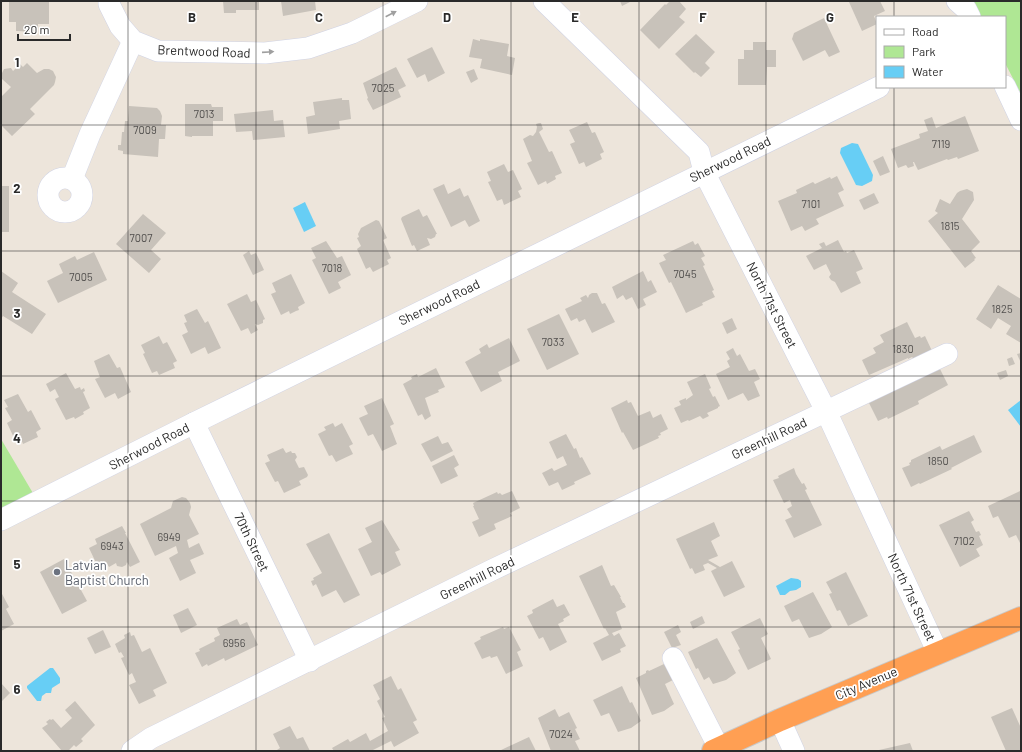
<svg xmlns="http://www.w3.org/2000/svg" width="1022" height="752" font-family="Barlow,sans-serif">
<rect width="100%" height="100%" fill="#ede5db"/>
<g fill="#afe794">
<path d="M971 1H1021V94L1005 63V17H981L976 6Z"/>
<path d="M1 439 37 500 1 517Z"/>
</g>
<g fill="#67cef5">
<path d="M852 143 858 144 873 175 872 181 862 186 856 185 840 153 841 148Z"/>
<path d="M305 202 316 226 304 232 293 208Z"/>
<path d="M1021 400V427L1008 410Z"/>
<path d="M791 578 798 579 801 581V587L796 590 790 591 785 595H780L776 586Z"/>
<path d="M50 668H53L60 678V683L52 688 51 693H46L42 696 41 701H37L27 688V686Z"/>
</g>
<g fill="#c8c2ba">
<path d="M9 1H49V24H38V32L16 31V22H9Z"/>
<path d="M223 1H259V10H236V13H224Z"/>
<path d="M281 1H315L316 10 283 16Z"/>
<path d="M620 1H632L622 6Z"/>
<path d="M670 1H679L686 9 679 17 685 22 659 49 640 30 665 4 666 5Z"/>
<path d="M851 1H880L885 11 874 16 877 24 862 31 849 2Z"/>
<path d="M824 18 840 52 829 57 825 50 803 61 792 39 794 33Z"/>
<path d="M696 34 715 52 705 63 710 68 701 77 695 72 694 73 675 54Z"/>
<path d="M473 39 480 41V39L509 44 507 56 515 58 512 75 480 68 482 59 469 57Z"/>
<path d="M753 42H766V50H776V67H767L766 85H738V59H744V50H753Z"/>
<path d="M432 47 445 73 428 82 425 74 417 78 407 59Z"/>
<path d="M27 63 37 73 44 69H49L53 71 56 77 55 82 54 85 30 109 35 114 12 136 1 125V97L11 87 2 79 1 75 4 69 11 68 13 71 20 64 23 67Z"/>
<path d="M396 67 406 86 398 90 401 97 373 110 367 99 368 98 363 83Z"/>
<path d="M474 69 478 79 471 83 466 72Z"/>
<path d="M342 98V100H349L351 119 339 121 340 129 308 134 306 117 315 115 313 102Z"/>
<path d="M185 104H211L212 107H223V121H213V136H192V137L185 136Z"/>
<path d="M129 106 157 108 160 111 162 116 161 125H166L165 139H159L158 157 123 154V151L118 150V145H121L122 132H124L125 121H128Z"/>
<path d="M273 110 274 121 283 120 285 137 253 140 252 131 236 132 234 114Z"/>
<path d="M965 116 979 151 958 159 957 157 948 160 947 159 918 170 914 162H913L914 166 908 168 906 165 898 168 891 149 920 138 919 134 928 131 924 120 932 117 936 128Z"/>
<path d="M587 122 592 133 595 132 604 152 600 154 602 159 586 167 584 162 579 164 576 157 570 144 575 142 569 130Z"/>
<path d="M539 123H541L543 129 539 132 549 152 552 151 562 173 555 176 556 179 547 184 546 181 538 185 527 163 532 161 523 139 530 135 533 136 536 132 537 127 536 124Z"/>
<path d="M883 156 890 172 880 176 873 161Z"/>
<path d="M504 164 508 172 513 170 522 189 518 191 521 197 504 205 502 199 497 201 488 182 491 181 487 172Z"/>
<path d="M837 176 844 190 838 193 844 206 816 219 819 224 805 231 802 226 791 231 778 201 797 193 796 190 813 182 815 184 830 177 831 179Z"/>
<path d="M444 184 448 194 460 188 464 197 468 195 480 221 469 227 465 220 451 227 433 189Z"/>
<rect x="1" y="186" width="8" height="46"/>
<path d="M967 189 973 192 974 200 962 219 980 242 971 251 976 258 974 259 975 260 965 268 928 221 938 213 935 211 940 199 950 204 957 193 960 191Z"/>
<path d="M874 193 879 203 864 210 859 200Z"/>
<path d="M419 209 423 217 427 215 437 234H436L435 237 431 239 427 238 430 245 417 251 414 245 412 246 401 219 402 217Z"/>
<path d="M143 214 166 233 151 250 161 259 149 273 116 244Z"/>
<path d="M376 220 379 221 387 238 383 240 391 258 387 260 389 264 373 272 370 267 366 269 357 249 361 246 357 238 359 237 358 234 361 228Z"/>
<path d="M838 240 844 252 846 251 847 253 854 250 863 269 856 272 861 283 841 293 835 282 831 280 829 277 831 274 826 264 814 270 806 256 822 248 819 244 824 242 826 246Z"/>
<path d="M326 241 337 258 342 256 351 275 338 282 341 288 329 294 312 260 316 258 311 248Z"/>
<path d="M693 241 695 245 698 243 705 256 701 258 705 265 703 266 714 290 712 291 715 297 702 303 703 305 686 313 671 282 669 283 659 263 666 260 663 255Z"/>
<path d="M249 251 251 255 256 253 264 270 253 275 243 255Z"/>
<path d="M94 252 107 280 58 303 47 281 63 273 59 264 75 256 77 260Z"/>
<path d="M1 271 18 283 12 292 46 314 32 334 3 316 1 319Z"/>
<path d="M643 271 648 282 651 280 657 292 643 299 646 305 638 309 632 297 626 300 623 295 617 299 612 287Z"/>
<path d="M291 274 305 303 298 307 299 310 296 311 290 314 289 311 281 315 271 294 276 292 272 283Z"/>
<path d="M998 285 1021 299V343L1006 334 1011 326 998 318 991 329 976 319Z"/>
<path d="M592 293H597L602 304 605 303 615 322 592 333 585 319 579 322 577 318 571 321 565 309 582 301 580 298 586 295 588 298 589 295Z"/>
<path d="M247 294 251 302 256 300 265 319 263 320V323L258 325 255 324 258 330 251 334 248 328 241 331 227 304Z"/>
<path d="M197 309 205 323 208 321 221 348 208 354 205 347 191 354 182 335 188 332 184 323 187 322 184 315Z"/>
<path d="M559 314 579 354 547 370 527 329Z"/>
<path d="M732 318 737 329 727 334 722 323Z"/>
<path d="M907 322 915 338 920 336 921 338 925 336 932 351 914 359 912 357 908 359V358L869 375 862 360 876 353 873 348 884 342 880 335Z"/>
<path d="M159 336 163 344 167 342 177 361 173 363 175 368 159 375 157 371 152 373 143 354 145 353 141 345Z"/>
<path d="M509 338 520 361 498 372 502 381 481 392 465 362 481 353 479 349 487 344 489 348Z"/>
<path d="M733 348 737 356 740 354 749 371 755 369 760 379 754 382 760 396 748 401 743 393 728 400 716 374 730 367 727 361 730 359 726 352Z"/>
<path d="M1021 353V363L1017 354Z"/>
<path d="M109 354 117 368 120 367 131 392 118 399 115 393 105 398 95 379 100 377 94 361Z"/>
<path d="M1012 357 1015 364 1009 366 1007 359Z"/>
<path d="M436 368 445 387 438 390 439 392 425 398 431 416 425 420 422 414 418 416 403 384 412 379 411 377 417 374 418 377Z"/>
<path d="M940 369 948 385 918 401 919 404 888 419 887 417 878 421 869 403 877 399V398Z"/>
<path d="M1006 370 1008 376 1000 380 997 373Z"/>
<path d="M66 373 75 389 80 387 81 390 84 388 85 391 83 392 90 408 83 412 84 414 75 419 74 417 66 420 55 399 59 397 55 389 50 392 46 384Z"/>
<path d="M705 374 711 388 709 389 713 397 715 396 720 406 718 407V408L707 413 709 416 703 419 700 416 689 421 688 420 681 423 674 408 681 405 679 401 686 398V400L693 395 687 382Z"/>
<path d="M18 394 28 412 31 410 41 429 36 432 38 437 23 444 21 439 16 442 7 423 12 420 5 408 8 407 4 400Z"/>
<path d="M382 398 394 424 390 426 397 444 382 451 373 434 368 436 359 418 368 414 364 406Z"/>
<path d="M627 400 628 403 631 402 638 416 650 411 653 418 661 414 668 429 660 433 661 435 658 436 659 438 633 450 623 432 622 433 611 408Z"/>
<path d="M333 423 335 427 342 423 353 444 349 446 353 454 336 462 332 455 329 456 318 434 326 430 324 427Z"/>
<path d="M566 434 574 449 576 448 580 458 582 457 591 474 574 482 575 484 562 490 558 482 549 486 542 473 552 468 554 471 567 465 563 456 557 459 549 442Z"/>
<path d="M974 435 982 452 951 468 952 469 920 484 919 483 911 487 902 468 910 465 909 463 911 462V460L940 446 942 450Z"/>
<path d="M438 436 442 444 448 442 453 451 431 462 421 444Z"/>
<path d="M283 448 286 453 291 451 292 453H295L297 457 295 460 299 468 304 467 308 475 307 477 299 481 301 485 284 493 278 481 275 482 265 463 270 461 267 455Z"/>
<path d="M454 455 459 465 454 468 458 476 441 484 432 466Z"/>
<path d="M794 468 796 474 802 484 804 483 807 489 805 490 822 525 794 538 785 520 792 517 787 509 792 506 790 500 784 503 773 480 779 478 778 476Z"/>
<path d="M512 491 520 508 510 513 512 516 494 524 496 529 479 537 472 522 479 519 473 506H474L473 503 497 492 498 494 500 493 502 495Z"/>
<path d="M1020 491 1021 494V542L1020 543 1016 535 1009 538 998 516 993 518 988 506Z"/>
<path d="M182 497 186 498 190 503 191 507 189 515 199 534 187 540 189 548 199 543 204 554 190 560 196 573 180 581 169 558 178 553 176 546 155 556 140 524 171 508 173 501Z"/>
<path d="M969 511 974 520 971 522 976 532 979 531 981 535 979 536 983 545 976 549 980 556 960 567 939 525Z"/>
<path d="M382 520 400 550 395 552 401 565 382 575 380 572 371 576 358 549 372 542 365 528Z"/>
<path d="M714 522 720 536 711 541 718 556 708 560 720 567 732 561 745 587 724 597 711 571 717 568 708 563 703 565 705 570 695 574 692 568 690 569 676 539Z"/>
<path d="M122 526 126 533H125L140 562 130 567 127 562 126 565 122 567 117 566 116 563 109 567 106 562 98 567 89 548 97 544 95 539Z"/>
<path d="M329 533 360 595 344 603 336 590 322 597 316 584 313 586 311 581 314 580 313 578 322 573 306 544Z"/>
<path d="M64 559 87 601 62 614 40 572Z"/>
<path d="M602 565 611 586 614 585 621 597H620L623 603H624L626 607 616 612 622 629 612 633 614 636 619 633 626 646 620 649 621 652 602 661 593 643 609 635 605 628 604 629 579 576Z"/>
<path d="M846 572 868 616 848 626 840 610 837 611 829 594 832 593 826 582Z"/>
<path d="M1 592 9 607 6 609 14 624 1 631Z"/>
<path d="M813 592 832 627 821 634 809 638 799 619 792 622 784 606Z"/>
<path d="M553 599 557 607 564 604 570 615 563 619 564 621 558 624 567 642 550 651 543 637 539 639 527 616 533 613 532 610Z"/>
<path d="M188 608 197 625 181 633 173 615Z"/>
<path d="M702 616 705 623 693 629 690 622Z"/>
<path d="M760 618 768 634 761 638 771 659 748 670 738 650 740 649 731 632Z"/>
<path d="M237 619 240 625 247 622 258 645 225 661 224 658 208 666 207 664 202 667 195 653 200 651 199 649 215 641 214 638 220 635 217 628Z"/>
<path d="M678 625 681 632 676 635 681 645 672 648 664 632Z"/>
<path d="M503 627 504 629 509 627 521 650 517 652 523 666 506 674 497 656 491 658 490 656 482 659 474 643 481 639 480 637Z"/>
<path d="M103 630 111 647 95 654 87 638Z"/>
<path d="M130 632 131 636 134 635 142 652 150 648 167 683 153 690 156 696 139 704 129 685 136 682 132 673 129 675 121 658 124 657 121 652 119 653 115 644 125 638 124 635Z"/>
<path d="M717 638 736 673 726 680 713 684 709 677 704 680 698 668 696 669 688 652Z"/>
<path d="M664 664 673 680 665 684 674 704 664 711 652 715 636 678 646 673V671L648 670 649 671Z"/>
<path d="M391 676 398 690 401 688 417 720 413 722 419 733 394 747 391 741 371 751H334L332 748 348 739 350 742 366 733 370 741 388 731 382 718 385 717 377 701 380 699 373 685Z"/>
<path d="M1 683 10 693 1 702Z"/>
<path d="M622 686 630 703 632 702 641 721 631 728 618 732 609 713 601 716 593 700Z"/>
<path d="M75 701 95 725 81 739 83 741 76 747 74 745 68 751H62L42 728 48 724 46 722 50 719 51 720 53 719 61 728 72 718 65 710Z"/>
<path d="M1012 708 1021 728V751H1006L991 717Z"/>
<path d="M555 709 559 717 569 712 577 728 575 729 580 739 575 741 580 751H551L538 718Z"/>
<path d="M290 726 297 739 303 737 310 751H278L277 750 280 748 273 734Z"/>
<path d="M529 737 536 751H499Z"/>
<path d="M910 743 913 751H879V750Z"/>
</g>
<g fill="none" stroke-linecap="round" stroke-linejoin="round">
<g stroke="#d0d3e4" stroke-width="22">
<g id="minor">
<path d="M109 1V4L120 26 133 41 158 51 265 53 308 48 352 33 417 1"/>
<path d="M544 1 699 152 704 172 826 411 938 653"/>
<path d="M957 1 966 9 970 17"/>
<path d="M1005 86 1021 120"/>
<circle cx="65" cy="195" r="17"/>
<path d="M72 179 90 134 133 41"/>
<path d="M194 423 310 661"/>
<path d="M1 520 194 423 879 87"/>
<path d="M673 658 719 748"/>
<path d="M780 720 794 751"/>
<path d="M132 751 151 738 492 570 947 354"/>
</g>
</g>
<g stroke="#c8c8c8" stroke-width="24">
<path id="highway" d="M713 751 780 720 1021 618"/>
</g>
<use href="#minor" stroke="#fff" stroke-width="21"/>
<use href="#highway" stroke="#ff9f53" stroke-width="22"/>
</g>
<defs><path id="oneway-solid" d="M-6-.8H1V-3.2L6.5 0L1 3.2V.8H-6Z"/></defs>
<g fill="#9f9f9f">
<use href="#oneway-solid" transform="translate(391 14) rotate(-27)"/>
<use href="#oneway-solid" transform="translate(268 52) rotate(-4)"/>
</g>
<path fill="none" stroke="#2a2a2a" stroke-width="1" stroke-opacity="0.55" d="M128 1V751M256 1V751M383 1V751M511 1V751M639 1V751M766 1V751M894 1V17M894 87V751M1 125H1021M1 251H1021M1 376H1021M1 501H1021M1 627H1021"/>
<circle fill="#6b7280" stroke="#fff" stroke-width="1.5" cx="57" cy="572" r="4"/>
<g text-anchor="middle" stroke-width="3.5" stroke-linejoin="round" paint-order="stroke">
<g font-size="11" fill="#52504e">
<text x="383" y="92">7025</text>
<text x="204" y="118">7013</text>
<text x="145" y="134">7009</text>
<text x="941" y="148">7119</text>
<text x="811" y="208">7101</text>
<text x="950" y="230">1815</text>
<text x="141" y="242">7007</text>
<text x="332" y="272">7018</text>
<text x="685" y="278">7045</text>
<text x="81" y="281">7005</text>
<text x="1002" y="313">1825</text>
<text x="553" y="346">7033</text>
<text x="903" y="353">1830</text>
<text x="938" y="465">1850</text>
<text x="169" y="541">6949</text>
<text x="964" y="545">7102</text>
<text x="112" y="550">6943</text>
<text x="234" y="647">6956</text>
<text x="561" y="738">7024</text>
</g>
<g font-size="13" fill="#2a2a2a" stroke="#fff">
<text transform="translate(204 51) rotate(2)" y="5">Brentwood Road</text>
<text transform="translate(730 159) rotate(-26)" y="5">Sherwood Road</text>
<text transform="translate(439 302) rotate(-26)" y="5">Sherwood Road</text>
<text transform="translate(772 305) rotate(63)" y="5">North 71st Street</text>
<text transform="translate(769 438) rotate(-25)" y="5">Greenhill Road</text>
<text transform="translate(149 446) rotate(-27)" y="5">Sherwood Road</text>
<text transform="translate(252 542) rotate(64)" y="5">70th Street</text>
<text transform="translate(477 578) rotate(-26)" y="5">Greenhill Road</text>
<text transform="translate(912 597) rotate(65)" y="5">North 71st Street</text>
<text transform="translate(866 683) rotate(-23)" y="5">City Avenue</text>
</g>
<g font-size="13" fill="#5b616d" stroke="#fff" text-anchor="start">
<text x="65" y="570">Latvian<tspan x="65" dy="15">Baptist Church</tspan></text>
</g>
</g>
<g font-size="13" text-anchor="middle" font-weight="bold" fill="#2a2a2a" stroke="#fff" stroke-width="3.5" stroke-linejoin="round" paint-order="stroke">
<text x="192" y="22">B</text>
<text x="319" y="22">C</text>
<text x="447" y="22">D</text>
<text x="575" y="22">E</text>
<text x="703" y="22">F</text>
<text x="830" y="22">G</text>
<text x="17" y="67">1</text>
<text x="17" y="193">2</text>
<text x="17" y="318">3</text>
<text x="17" y="443">4</text>
<text x="17" y="569">5</text>
<text x="17" y="694">6</text>
</g>
<rect width="1022" height="752" fill="none" stroke="#2a2a2a" stroke-width="4"/>
<rect x="876" y="16" width="130" height="72" fill="#ffffff" stroke="#aaaaaa"/>
<rect x="884" y="29" width="20" height="6" fill="#ffffff" stroke="#aaaaaa"/>
<text x="912" y="36" font-size="12" fill="#2a2a2a">Road</text>
<rect x="884" y="46" width="20" height="12" fill="#afe794" stroke="#aaaaaa"/>
<text x="912" y="56" font-size="12" fill="#2a2a2a">Park</text>
<rect x="884" y="66" width="20" height="12" fill="#67cef5" stroke="#aaaaaa"/>
<text x="912" y="76" font-size="12" fill="#2a2a2a">Water</text>
<path d="M18 34v6h52v-6" fill="none" stroke="#2a2a2a" stroke-width="2"/>
<text x="24" y="34" font-size="12" fill="#2a2a2a" stroke="#ffffff" stroke-width="3" paint-order="stroke">20 m</text>
</svg>
